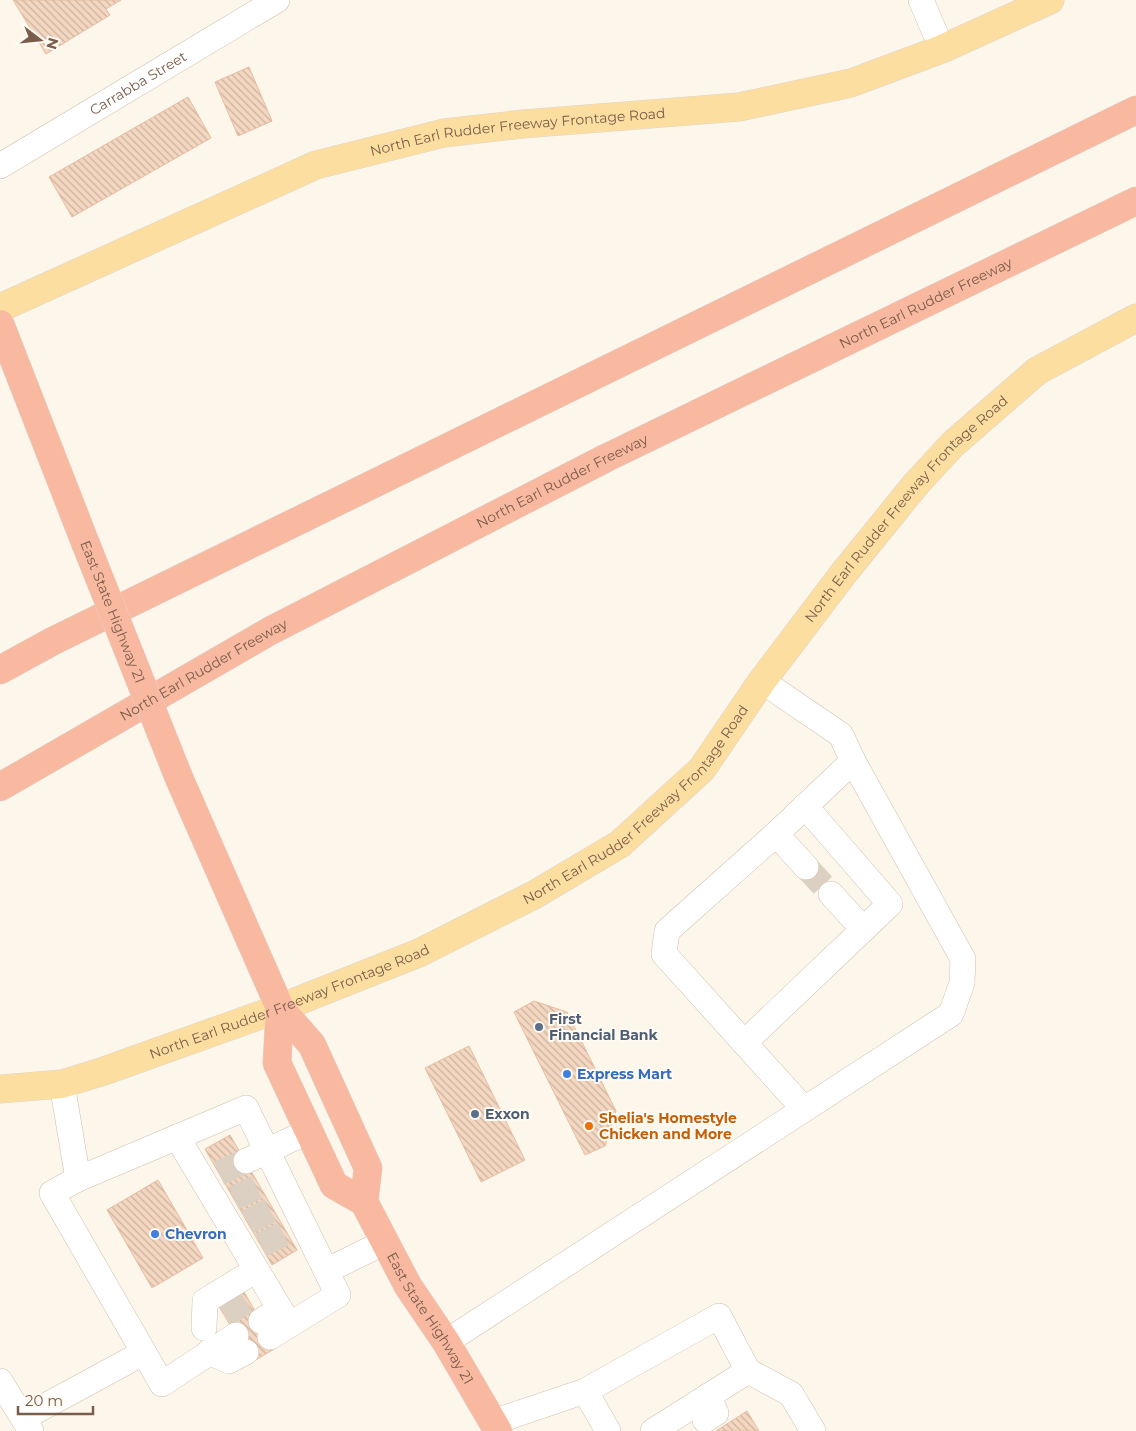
<svg xmlns="http://www.w3.org/2000/svg" width="1136" height="1431" font-family="Montserrat,sans-serif">
<defs>
<pattern id="building-back-hatch" width="6" height="6" patternUnits="userSpaceOnUse" patternTransform="scale(1.25)"><rect width="6" height="6" fill="#f4d7c1"/><path d="M-1 5l2 2M0 0l6 6M5-1l2 2" fill="none" stroke="#cbb29f"/></pattern>
</defs>
<rect width="100%" height="100%" fill="#fdf7eb"/>
<g fill="url(#building-back-hatch)" stroke="#e8bda0">
<path d="M13 0H121L106 9 110 15 46 54Z"/>
<path d="M249 67 272 121 238 136 215 82Z"/>
<path d="M188 97 211 138 72 217 49 177Z"/>
<path d="M534 1001 567 1012 616 1111 605 1146 585 1155 514 1012Z"/>
<path d="M469 1046 525 1160 481 1182 425 1068Z"/>
<path d="M230 1135 297 1250 272 1265 205 1149Z"/>
<path d="M158 1180 203 1258 152 1288 107 1210Z"/>
<path d="M239 1283 276 1348 252 1362 214 1298Z"/>
<path d="M747 1411 759 1431H716Z"/>
</g>
<g fill="none" stroke-linecap="round" stroke-linejoin="round">
<g stroke="#dcd0c3" stroke-width="25" stroke-dasharray="25 12" stroke-linecap="butt">
<path d="M806 867 831 894"/>
<path d="M219 1173 246 1161"/>
<path d="M234 1198 260 1186"/>
<path d="M248 1222 273 1209"/>
<path d="M261 1245 287 1232"/>
<path d="M225 1315 248 1300"/>
</g>
<g stroke="#d2bfae" stroke-width="26">
<g id="minor">
<path d="M921 0 942 49"/>
<path id="s1" d="M0 166 277 0"/>
<path d="M776 834 806 867"/>
<path d="M831 894 863 929"/>
<path d="M744 1043 890 904 805 806"/>
<path d="M62 1084 78 1179 246 1108 338 1295 270 1337"/>
<path d="M804 1109 664 954 667 931 776 834 853 761"/>
<path d="M177 1137 289 1324"/>
<path d="M246 1161 309 1131"/>
<path d="M78 1179 52 1193 162 1384 236 1335"/>
<path d="M326 1271 385 1242"/>
<path d="M261 1321 280 1309"/>
<path d="M204 1328 205 1301 256 1270"/>
<path d="M446 1342 951 1014 962 983 963 959 853 761 841 735 762 681"/>
<path d="M209 1352 229 1361 246 1352"/>
<path d="M748 1371 791 1394 813 1431"/>
<path d="M0 1381 31 1431"/>
<path d="M585 1391 608 1431"/>
<path d="M23 1418 143 1353"/>
<path d="M705 1420 716 1413 708 1396"/>
<path d="M493 1422 585 1391 719 1316 748 1371 653 1431"/>
</g>
</g>
<g stroke="#ddd5d0" stroke-width="29">
<g id="major">
<path id="s2" d="M0 308 316 165 444 133 523 124 739 107 851 83 942 49 1050 0"/>
<path id="s3" d="M0 1089 62 1084 104 1071 280 1008 419 953 534 895 620 844 702 769 762 681 843 574 916 484 953 444 1037 371 1136 318"/>
</g>
</g>
<g stroke="#ddd5d0" stroke-width="29">
<g id="highway">
<path d="M0 324 85 542"/>
<path d="M0 670 53 641 1136 110"/>
<path d="M179 778 280 1008 312 1045 368 1168 364 1202"/>
<path id="s4" d="M0 787 270 631 606 458 1136 201"/>
<path id="s5" d="M280 1008 277 1063 334 1185 364 1202 408 1286 446 1342 498 1431"/>
</g>
</g>
<use href="#minor" stroke="#fff" stroke-width="25"/>
<use href="#major" stroke="#fddea1" stroke-width="28"/>
<use href="#highway" stroke="#f9b9a0" stroke-width="28"/>
<g stroke="#ddd5d0" stroke-width="29" stroke-linecap="butt">
<g id="highway-bridge">
<path id="s6" d="M85 542 179 778"/>
</g>
</g>
<use href="#highway-bridge" stroke="#f9b9a0" stroke-width="28"/>
</g>
<g fill="#5c6f8a" stroke="#fffaf2" stroke-width="2">
<circle cx="539" cy="1027" r="5"/>
<circle cx="475" cy="1114" r="5"/>
</g>
<g fill="#3f7fe0" stroke="#fffaf2" stroke-width="2">
<circle cx="567" cy="1074" r="5"/>
<circle cx="155" cy="1234" r="5"/>
</g>
<circle fill="#e8710a" stroke="#fffaf2" stroke-width="2" cx="589" cy="1126" r="5"/>
<g text-anchor="middle" stroke-width="4" stroke-linejoin="round" paint-order="stroke">
<g font-size="14" fill="#7b5d4b" stroke="#fffaf2">
<text dy="5" stroke="none"><textPath href="#s1" startOffset="161">Carrabba Street</textPath></text>
<text dy="5" stroke="none"><textPath href="#s2" startOffset="552">North Earl Rudder Freeway Frontage Road</textPath></text>
<text dy="5" stroke="none"><textPath href="#s4" startOffset="1045">North Earl Rudder Freeway</textPath></text>
<text dy="5" stroke="none"><textPath href="#s4" startOffset="640">North Earl Rudder Freeway</textPath></text>
<text dy="5" stroke="none"><textPath href="#s3" startOffset="1114">North Earl Rudder Freeway Frontage Road</textPath></text>
<text dy="5" stroke="none"><textPath href="#s6" startOffset="75">East State Highway 21</textPath></text>
<text dy="5" stroke="none"><textPath href="#s4" startOffset="235">North Earl Rudder Freeway</textPath></text>
<text dy="5" stroke="none"><textPath href="#s3" startOffset="709">North Earl Rudder Freeway Frontage Road</textPath></text>
<text dy="5" stroke="none"><textPath href="#s3" startOffset="304">North Earl Rudder Freeway Frontage Road</textPath></text>
<text dy="5" stroke="none"><textPath href="#s5" startOffset="358">East State Highway 21</textPath></text>
</g>
<g font-size="14" font-weight="bold" fill="#4e5e75" stroke="#fffaf2" text-anchor="start">
<text x="549" y="1024">First<tspan x="549" dy="16">Financial Bank</tspan></text>
<text x="485" y="1119">Exxon</text>
</g>
<g font-size="14" font-weight="bold" fill="#366cbe" stroke="#fffaf2" text-anchor="start">
<text x="577" y="1079">Express Mart</text>
<text x="165" y="1239">Chevron</text>
</g>
<g font-size="14" font-weight="bold" fill="#c56008" stroke="#fffaf2" text-anchor="start">
<text x="599" y="1123">Shelia's Homestyle<tspan x="599" dy="16">Chicken and More</tspan></text>
</g>
</g>
<g transform="translate(40 40) rotate(106)" stroke="#fffaf2" stroke-width="4" paint-order="stroke">
<path d="M0-4L9 19L0 12L-9 19Z" fill="#7b5d4b"/>
<text y="-8" font-size="14" font-weight="bold" text-anchor="middle" fill="#7b5d4b">N</text>
</g>
<path d="M18 1406v8h75v-8" fill="none" stroke="#7b5d4b" stroke-width="2.5"/>
<text x="25" y="1406" font-size="15" fill="#7b5d4b" stroke="#fffaf2" stroke-width="4" paint-order="stroke">20 m</text>
</svg>
